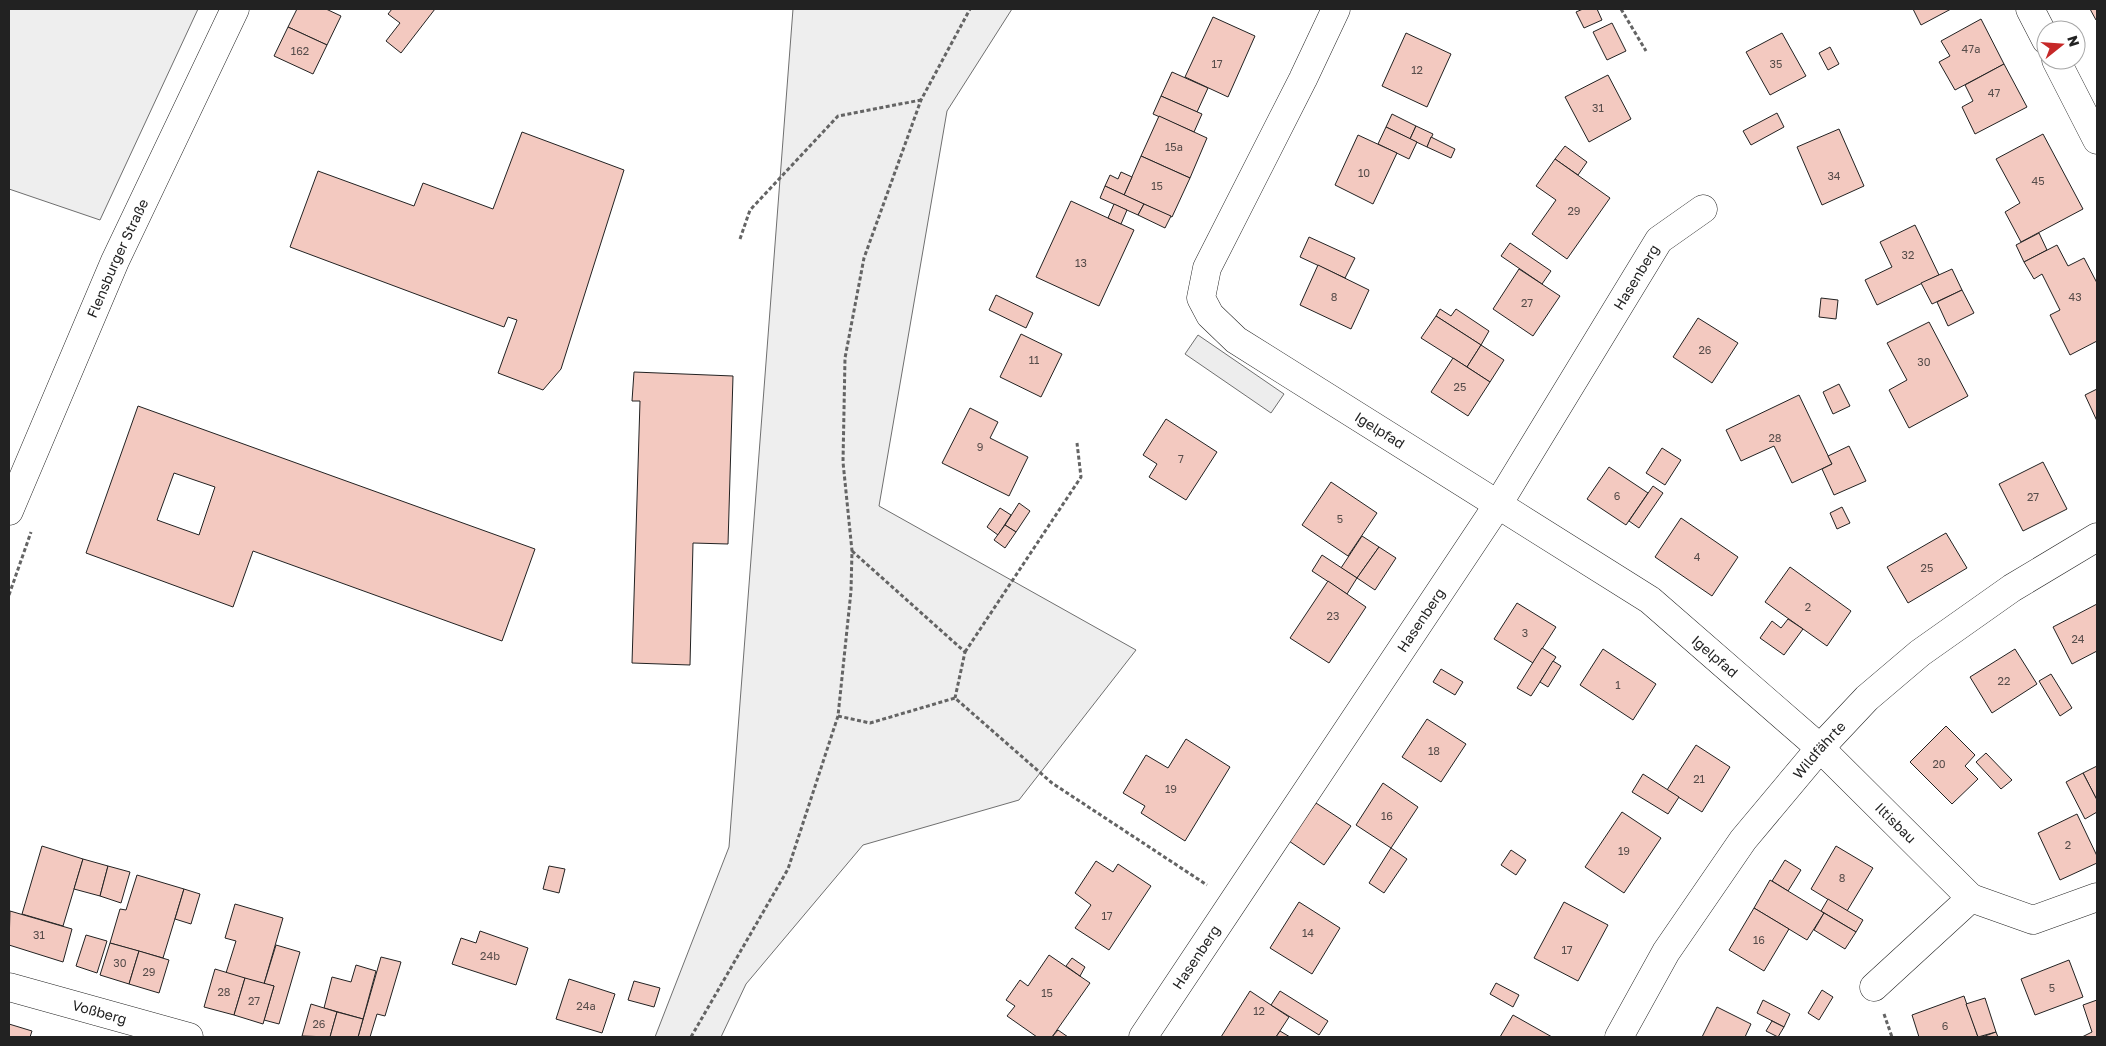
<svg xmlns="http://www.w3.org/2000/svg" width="2106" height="1046" font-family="'Golos Text',sans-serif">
<rect width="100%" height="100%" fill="#fff"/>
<g fill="#eee" stroke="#6f6f6f">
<path d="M9 9H198L100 220 9 189Z"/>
<path d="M793 9H1012L947 111 879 506 1136 650 1019 800 863 845 746 984 721 1037H655L729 847Z"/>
</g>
<path fill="#ededed" stroke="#6f6f6f" d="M1198 335 1284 394 1271 413 1185 354Z"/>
<g fill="#f3c9c0" stroke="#222" fill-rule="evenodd">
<path d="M297 9H326L341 16 327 45 288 27Z"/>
<path d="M392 9H435L401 53 386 41 400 23 388 14Z"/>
<path d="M1583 9H1597L1602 20 1584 28 1576 12Z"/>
<path d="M1913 9H1951L1921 25Z"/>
<path d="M2090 9H2097V19L2096 20Z"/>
<path d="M1213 17 1255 36 1228 97 1185 77Z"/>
<path d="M1981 19 2004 64 1955 90 1939 62 1950 56 1941 41Z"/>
<path d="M1612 23 1626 51 1607 60 1593 32Z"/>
<path d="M288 27 327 45 313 74 274 56Z"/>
<path d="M1406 33 1451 54 1427 107 1382 86Z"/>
<path d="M1782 33 1806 76 1770 95 1746 52Z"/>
<path d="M1830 47 1839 64 1828 70 1819 53Z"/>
<path d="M2004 64 2027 107 1975 134 1962 107 1973 101 1965 85Z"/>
<path d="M1172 72 1208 88 1197 112 1161 96Z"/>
<path d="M1608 75 1631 119 1589 142 1565 97Z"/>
<path d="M1161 96 1202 114 1194 132 1153 114Z"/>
<path d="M1777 113 1784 127 1751 145 1743 131Z"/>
<path d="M1392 114 1416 126 1410 139 1386 127Z"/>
<path d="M1159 116 1207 138 1190 178 1141 156Z"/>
<path d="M1416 126 1433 134 1427 147 1410 139Z"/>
<path d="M1386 127 1417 142 1409 159 1378 144Z"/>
<path d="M1839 129 1864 186 1822 205 1797 147Z"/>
<path d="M522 132 624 170 561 369 543 390 498 373 517 320 508 317 504 327 290 247 318 171 414 206 423 183 493 209Z"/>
<path d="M2043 134 2083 209 2021 242 2005 212 2020 203 1996 159Z"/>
<path d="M1358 135 1397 153 1373 204 1335 185Z"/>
<path d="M1431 137 1455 149 1451 158 1427 147Z"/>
<path d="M1565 146 1587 162 1578 175 1555 159Z"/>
<path d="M1141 156 1190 178 1172 217 1124 195Z"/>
<path d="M1555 159 1610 198 1567 259 1532 234 1556 200 1536 186Z"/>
<path d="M1121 172 1132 177 1124 195 1105 186 1110 175 1118 179Z"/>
<path d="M1105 186 1144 204 1138 215 1100 198Z"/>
<path d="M1071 201 1134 230 1099 306 1036 277Z"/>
<path d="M1114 204 1127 210 1121 224 1108 218Z"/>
<path d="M1144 204 1171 216 1165 228 1138 215Z"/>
<path d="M1915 225 1939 275 1877 305 1865 280 1892 267 1880 242Z"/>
<path d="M2039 233 2047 250 2024 262 2016 245Z"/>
<path d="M1309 237 1355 258 1345 278 1300 257Z"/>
<path d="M1510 243 1551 271 1542 284 1501 256Z"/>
<path d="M2057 245 2068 266 2084 258 2097 283V341L2070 355 2050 315 2060 310 2042 274 2034 279 2024 262Z"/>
<path d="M1318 265 1369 290 1351 329 1300 305Z"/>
<path d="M1519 269 1560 296 1533 336 1493 309Z"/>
<path d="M1952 269 1962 290 1932 304 1921 283Z"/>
<path d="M1962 290 1974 313 1948 326 1937 302Z"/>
<path d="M996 295 1033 313 1026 328 989 310Z"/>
<path d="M1821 298 1838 300 1836 319 1819 317Z"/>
<path d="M1440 309 1451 316 1456 309 1489 331 1481 345 1436 316Z"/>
<path d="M1436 316 1481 345 1467 367 1421 338Z"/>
<path d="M1698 318 1738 343 1712 383 1673 357Z"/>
<path d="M1929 322 1968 396 1909 428 1889 390 1907 380 1887 343Z"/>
<path d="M1021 334 1062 354 1041 397 1000 377Z"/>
<path d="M1481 345 1504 360 1490 382 1467 367Z"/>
<path d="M1453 358 1490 382 1468 416 1431 392Z"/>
<path d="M634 372 733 376 728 544 693 543 690 665 632 663 640 401H632Z"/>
<path d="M1839 384 1850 406 1833 414 1823 392Z"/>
<path d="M2097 389V421L2085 395Z"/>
<path d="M1799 395 1832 464 1792 483 1774 446 1741 461 1726 430Z"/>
<path d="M138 406 535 549 502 641 253 551 233 607 86 553ZM174 473 215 487 199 535 157 520Z"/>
<path d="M970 408 998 422 990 438 1028 457 1009 496 942 463Z"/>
<path d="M1166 419 1217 452 1186 500 1149 477 1157 464 1143 455Z"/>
<path d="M1849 446 1866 481 1834 495 1822 469 1832 464 1828 456Z"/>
<path d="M1662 448 1681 460 1665 485 1646 473Z"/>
<path d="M2043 462 2067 509 2023 531 1999 484Z"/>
<path d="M1609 467 1648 493 1626 525 1587 499Z"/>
<path d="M1331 482 1377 513 1348 556 1302 525Z"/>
<path d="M1653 486 1663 493 1639 528 1629 521Z"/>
<path d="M1019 503 1030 511 1016 532 1005 525Z"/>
<path d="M1842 507 1850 523 1837 529 1830 513Z"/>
<path d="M1000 508 1011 515 998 535 987 527Z"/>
<path d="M1681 518 1738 557 1712 596 1655 557Z"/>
<path d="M1005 525 1016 532 1005 548 994 540Z"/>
<path d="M1946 533 1967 568 1908 603 1887 567Z"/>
<path d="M1362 536 1379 547 1357 578 1341 568Z"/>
<path d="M1379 547 1396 558 1375 590 1357 578Z"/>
<path d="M1322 555 1357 578 1347 594 1312 571Z"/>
<path d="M1790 567 1851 611 1827 646 1765 602Z"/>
<path d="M1328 581 1366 607 1329 663 1290 638Z"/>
<path d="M1517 603 1556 627 1533 663 1494 639Z"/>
<path d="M2097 604V651L2072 664 2053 627Z"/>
<path d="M1788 619 1803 629 1784 655 1760 638 1772 621 1781 628Z"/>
<path d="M1542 648 1556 657 1531 696 1517 688Z"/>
<path d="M1603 649 1656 684 1633 720 1580 685Z"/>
<path d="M2015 649 2037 684 1992 713 1970 677Z"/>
<path d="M1553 661 1561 666 1548 687 1540 682Z"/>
<path d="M1441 669 1463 682 1455 695 1433 682Z"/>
<path d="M2051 674 2072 708 2060 716 2039 681Z"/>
<path d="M1427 719 1466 744 1441 782 1402 757Z"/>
<path d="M1946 726 1975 755 1965 766 1978 779 1952 804 1910 762Z"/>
<path d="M1186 739 1230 767 1185 841 1141 813 1145 806 1123 793 1146 755 1168 768Z"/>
<path d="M1696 745 1730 767 1702 812 1667 790Z"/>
<path d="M1986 753 2012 780 2001 789 1976 762Z"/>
<path d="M2097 766V800L2083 773Z"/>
<path d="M2083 773 2097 800V812L2085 819 2066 782Z"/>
<path d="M1643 774 1679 797 1668 814 1632 792Z"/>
<path d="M1383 783 1418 807 1391 848 1356 825Z"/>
<path d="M1316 803 1351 826 1324 865 1289 841Z"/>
<path d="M1622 812 1661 838 1624 893 1585 867Z"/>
<path d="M2077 814 2097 856V863L2060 880 2038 833Z"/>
<path d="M42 846 83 859 63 926 22 914Z"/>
<path d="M1836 846 1873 868 1847 911 1811 889Z"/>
<path d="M1391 848 1407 859 1384 893 1369 883Z"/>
<path d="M1511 850 1526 860 1516 875 1501 865Z"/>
<path d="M83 859 108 866 100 896 74 889Z"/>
<path d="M1785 860 1801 870 1788 891 1772 881Z"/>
<path d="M1096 861 1113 872 1118 864 1151 886 1109 950 1075 928 1091 905 1075 893Z"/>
<path d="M108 866 130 872 121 903 100 896Z"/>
<path d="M549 866 565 869 559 893 543 889Z"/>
<path d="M137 875 184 889 163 958 110 943 120 909 126 910Z"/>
<path d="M1770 880 1824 913 1807 940 1754 908Z"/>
<path d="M184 889 200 894 191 924 175 919Z"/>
<path d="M1828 899 1863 920 1856 932 1821 911Z"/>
<path d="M1299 902 1340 928 1312 974 1270 948Z"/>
<path d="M1564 902 1608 925 1578 981 1534 958Z"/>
<path d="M235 904 283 918 264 984 226 973 236 941 225 938Z"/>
<path d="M1754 908 1789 929 1764 971 1729 950Z"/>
<path d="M10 911 72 929 63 962 9 945Z"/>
<path d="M1824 913 1856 932 1845 949 1814 930Z"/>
<path d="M480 931 528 948 516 985 452 964 461 938 476 943Z"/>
<path d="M86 935 107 941 97 973 76 966Z"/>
<path d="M110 943 139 951 129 984 100 975Z"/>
<path d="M276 945 300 952 279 1024 264 1020 274 986 264 984Z"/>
<path d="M139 951 169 960 159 993 129 984Z"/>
<path d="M1049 955 1090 983 1052 1037H1037L1007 1016 1015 1006 1006 1000 1020 980 1028 986Z"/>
<path d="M381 957 401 962 385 1016 377 1014 370 1037H358Z"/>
<path d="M1072 958 1085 967 1080 976 1066 966Z"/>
<path d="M2069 960 2083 997 2035 1015 2021 979Z"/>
<path d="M356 965 376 971 363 1019 324 1008 332 977 351 982Z"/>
<path d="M215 969 245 978 234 1015 204 1007Z"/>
<path d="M245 978 274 986 263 1024 234 1015Z"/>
<path d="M569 979 615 994 602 1033 556 1019Z"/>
<path d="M634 981 660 988 654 1007 628 1000Z"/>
<path d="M1496 983 1519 995 1513 1007 1490 994Z"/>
<path d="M1822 990 1833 997 1819 1020 1808 1013Z"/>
<path d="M1250 991 1289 1017 1276 1037H1221Z"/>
<path d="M1280 991 1328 1021 1319 1035 1271 1005Z"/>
<path d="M1964 996 1978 1037H1919L1912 1015Z"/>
<path d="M1985 998 1996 1032 1978 1037 1966 1004Z"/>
<path d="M1763 1000 1790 1014 1784 1027 1757 1013Z"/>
<path d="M2097 1000V1037H2082L2092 1032 2083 1005Z"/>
<path d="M311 1004 337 1012 330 1037 302 1036Z"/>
<path d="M1717 1007 1751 1024 1745 1037H1702Z"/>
<path d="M337 1012 363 1019 358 1037H330Z"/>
<path d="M1513 1015 1552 1037H1500Z"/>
<path d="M1772 1021 1784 1027 1778 1037 1766 1031Z"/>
<path d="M9 1024 32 1031 30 1037H9Z"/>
<path d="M1058 1030 1068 1037H1052Z"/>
<path d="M1280 1031 1290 1037H1276Z"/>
<path d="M1996 1032 1998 1037H1982Z"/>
</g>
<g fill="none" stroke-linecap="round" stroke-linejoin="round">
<g stroke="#222" stroke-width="29">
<g id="minor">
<path id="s1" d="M1336 9 1303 79 1207 268 1201 298 1210 315 1236 340 1650 600 1820 748 1971 898"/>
<path d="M2030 9 2046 40"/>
<path d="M2056 60 2097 140"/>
<path id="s2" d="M9 511 115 261 235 9"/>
<path id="s3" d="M9 987 189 1037"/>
<path d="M1874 987 1971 898 2033 920 2097 897"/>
<path id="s4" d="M1143 1037 1497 506 1659 240 1703 209"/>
<path id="s5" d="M1619 1037 1666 952 1743 840 1820 748 1867 698 1920 653 2012 588 2097 537"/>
</g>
</g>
<g stroke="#646464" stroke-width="3" stroke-dasharray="4 2.5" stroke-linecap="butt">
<path d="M1621 9 1646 51"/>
<path d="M740 239 750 210 838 116 921 100"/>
<path d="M852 551 965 652 955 698"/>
<path d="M9 595 31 532"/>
<path d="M965 652 1081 477 1077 443"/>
<path d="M838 716 870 723 955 698 1052 783 1207 885"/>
<path d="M1884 1014 1892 1037"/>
<path d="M691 1037 788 869 838 716 851 591 852 551 843 462 845 358 864 258 921 100 970 9"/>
</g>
<use href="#minor" stroke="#fff" stroke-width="28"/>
</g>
<g text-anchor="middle" stroke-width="4" stroke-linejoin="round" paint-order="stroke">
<g font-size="11" fill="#564c4a">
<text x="1971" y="53">47a</text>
<text x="300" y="55">162</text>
<text x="1217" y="68">17</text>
<text x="1776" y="68">35</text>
<text x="1417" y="74">12</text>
<text x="1994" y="97">47</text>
<text x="1598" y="112">31</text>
<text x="1174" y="151">15a</text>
<text x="1364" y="177">10</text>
<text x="1834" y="180">34</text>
<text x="2038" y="185">45</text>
<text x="1157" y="190">15</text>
<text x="1574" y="215">29</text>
<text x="1908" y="259">32</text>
<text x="1081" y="267">13</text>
<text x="1334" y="301">8</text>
<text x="2075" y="301">43</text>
<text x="1527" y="307">27</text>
<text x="1705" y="354">26</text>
<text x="1034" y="364">11</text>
<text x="1924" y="366">30</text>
<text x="1460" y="391">25</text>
<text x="1775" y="442">28</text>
<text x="980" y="451">9</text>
<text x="1181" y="463">7</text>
<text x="1617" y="500">6</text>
<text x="2033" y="501">27</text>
<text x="1340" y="523">5</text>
<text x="1697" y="561">4</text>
<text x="1927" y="572">25</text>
<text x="1808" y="611">2</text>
<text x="1333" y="620">23</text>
<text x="1525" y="637">3</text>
<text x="2078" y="643">24</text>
<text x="2004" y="685">22</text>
<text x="1618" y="689">1</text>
<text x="1434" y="755">18</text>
<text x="1939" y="768">20</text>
<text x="1699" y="783">21</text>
<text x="1171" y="793">19</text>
<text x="1387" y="820">16</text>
<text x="2068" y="849">2</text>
<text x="1624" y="855">19</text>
<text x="1842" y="882">8</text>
<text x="1107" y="920">17</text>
<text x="1308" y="937">14</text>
<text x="39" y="939">31</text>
<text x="1759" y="944">16</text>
<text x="1567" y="954">17</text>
<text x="490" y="960">24b</text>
<text x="120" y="967">30</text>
<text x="149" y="976">29</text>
<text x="2052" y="992">5</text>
<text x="224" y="996">28</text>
<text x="1047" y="997">15</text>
<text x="254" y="1005">27</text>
<text x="586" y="1010">24a</text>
<text x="1259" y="1015">12</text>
<text x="319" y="1028">26</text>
<text x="1945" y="1030">6</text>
</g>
<g font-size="14" fill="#222" stroke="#fff">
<text dy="5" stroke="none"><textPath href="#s2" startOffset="275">Flensburger Straße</textPath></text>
<text dy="5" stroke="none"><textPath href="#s4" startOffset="906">Hasenberg</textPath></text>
<text dy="5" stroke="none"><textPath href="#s1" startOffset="545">Igelpfad</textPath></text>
<text dy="5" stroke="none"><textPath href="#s4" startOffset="501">Hasenberg</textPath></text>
<text dy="5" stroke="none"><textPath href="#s1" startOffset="950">Igelpfad</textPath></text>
<text dy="5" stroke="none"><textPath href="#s5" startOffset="351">Wildfährte</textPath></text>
<text dy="5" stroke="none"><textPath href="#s1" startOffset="1196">Iltisbau</textPath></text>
<text dy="5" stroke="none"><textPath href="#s4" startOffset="96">Hasenberg</textPath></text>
<text dy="5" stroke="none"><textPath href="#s3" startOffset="94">Voßberg</textPath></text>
</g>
</g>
<rect width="2106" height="1046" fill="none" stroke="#222222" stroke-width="20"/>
<g transform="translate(2061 45) rotate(73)"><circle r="24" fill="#ffffff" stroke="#a7a7a7"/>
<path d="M0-4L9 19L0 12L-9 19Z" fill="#c62828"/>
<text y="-8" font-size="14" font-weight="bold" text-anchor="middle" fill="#222222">N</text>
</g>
</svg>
